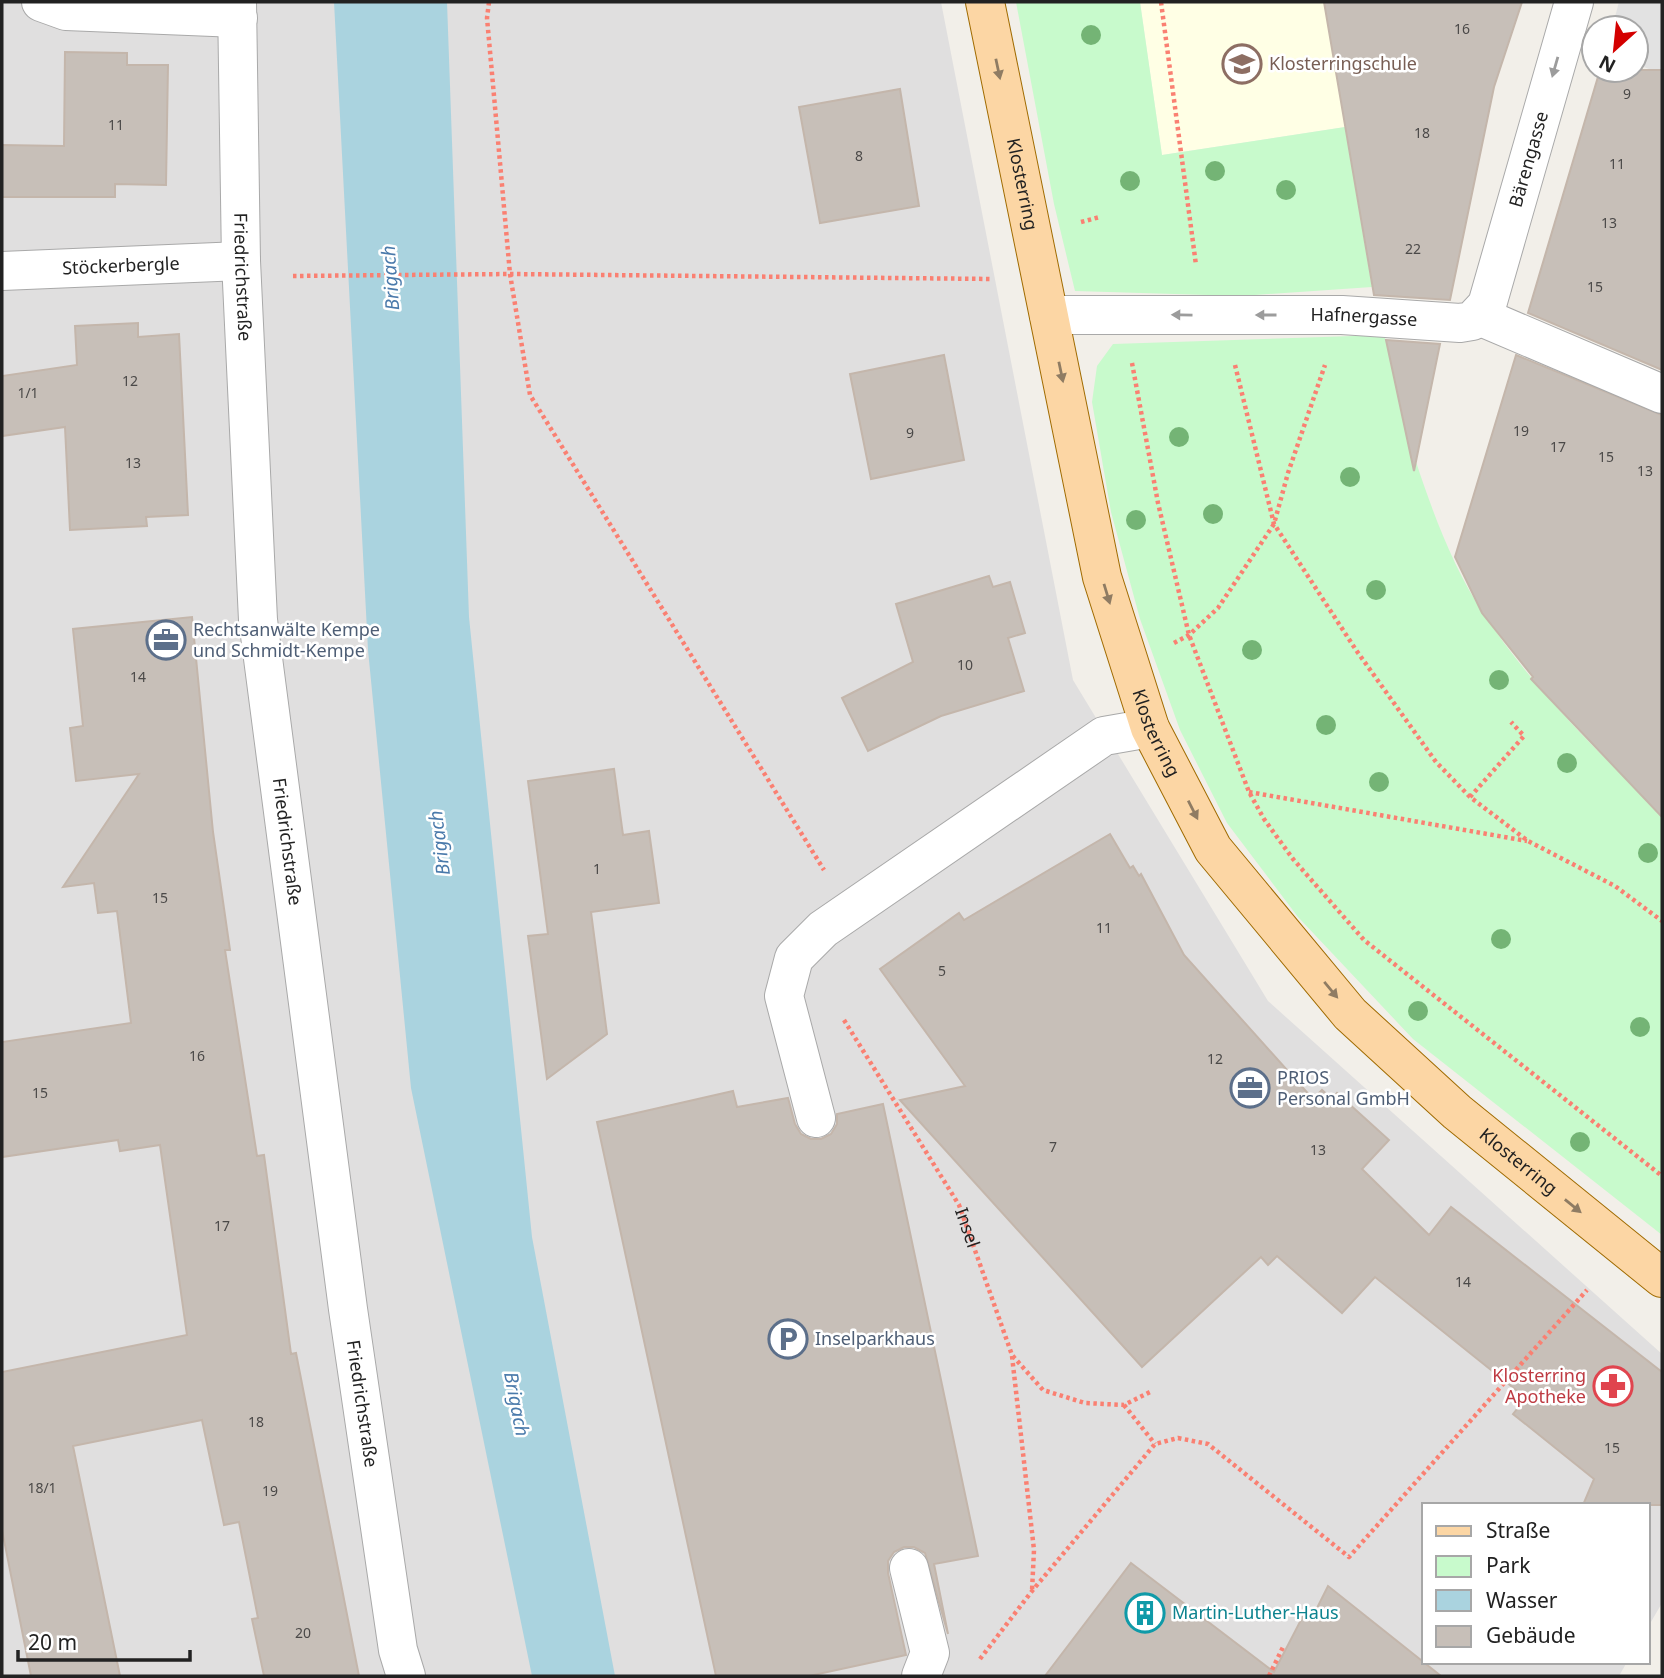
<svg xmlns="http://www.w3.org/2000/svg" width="1664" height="1678" font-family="'Noto Sans',sans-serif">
<rect width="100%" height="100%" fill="#f2efe9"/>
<path fill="#e0dfdf" d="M2 2H941L1073 680 1268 1001 1662 1354V1603L1648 1627V1505H1424V1662H1627L1619 1676H2Z"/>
<path fill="#ffffe5" d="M1140 2H1324L1345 127 1162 155Z"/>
<g fill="#c8facc">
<path d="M1016 2H1140L1162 155 1345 127 1372 287 1241 296 1075 291 1054 204Z"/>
<path d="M1384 335C1399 380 1404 429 1420 474 1436 521 1456 573 1484 614 1528 682 1601 758 1662 811V1235L1413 1039 1298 917 1227 823 1180 730 1140 619 1111 512 1092 402 1097 366 1113 344Z"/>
</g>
<path fill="#e2e2e2" d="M1619 2H1662V74L1636 64V28H1612Z"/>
<path fill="#aad3df" d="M334 2H447L469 617 532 1237 615 1676H532L411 1088 368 650Z"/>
<g fill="#c7bfb8" stroke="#c4b6ab" stroke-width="2">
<path d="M1324 2H1522L1494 87 1450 300 1374 295Z"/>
<path d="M65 52 127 53V65H168L166 185 115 184V197H2V145L64 146Z"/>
<path d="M1600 70H1662V370L1528 313Z"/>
<path d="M900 89 919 206 820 223 799 107Z"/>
<path d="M138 323V337L179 334 188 515 146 517 147 526 70 530 65 427 2 436V376L77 365 75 326Z"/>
<path d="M1386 340 1440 344 1414 471Z"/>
<path d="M944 355 964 460 871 479 850 374Z"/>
<path d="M1516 355 1662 415V817L1531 679 1533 677 1482 613 1455 557Z"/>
<path d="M989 576 993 587 1010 582 1025 633 1008 638 1024 691 941 716 868 751 842 698 913 662 896 604Z"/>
<path d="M192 617 213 832 230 950H225L257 1156 264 1155 291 1354 296 1353 359 1676H264L252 1619 258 1618 239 1522 224 1525 202 1420 73 1446 120 1676H31L2 1530V1372L187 1335 160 1145 120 1151 118 1140 2 1157V1042L131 1023 117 911 98 913 94 883 63 887 139 774 76 781 70 728 83 726 73 629Z"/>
<path d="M614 769 623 835 649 831 659 903 591 912 607 1034 547 1079 528 936 548 934 528 781Z"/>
<path d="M1110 834 1130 868 1133 866 1139 876 1141 874 1184 955 1313 1099 1322 1090 1332 1099 1337 1093 1389 1140 1362 1169 1429 1235 1451 1207 1662 1372V1505H1583L1594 1479 1513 1414 1526 1398 1375 1277 1342 1313 1277 1256 1268 1265 1261 1257 1142 1367 900 1100 965 1086 880 969 959 913 964 920Z"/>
<path d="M733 1091 737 1107 788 1098 795 1124 801 1134 811 1139H821L831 1134 837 1124V1114L883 1104 978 1556 934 1564 948 1634 925 1553 914 1547H904L894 1552 888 1561V1573L906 1655 809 1676H716L597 1122Z"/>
<path d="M1131 1563 1274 1672 1304 1614 1312 1618 1328 1586 1441 1676H1045Z"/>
</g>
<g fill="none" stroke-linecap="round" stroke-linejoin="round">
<g stroke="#a9a9a9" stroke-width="40">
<g id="minor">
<path d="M41 2 66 11 238 18"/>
<path id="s2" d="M237 2 241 261 258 620 348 1309 398 1650 406 1676"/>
<path id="s3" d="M2 271 241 261"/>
<path id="s4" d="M1049 315H1342L1460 323 1472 321 1487 305 1574 2"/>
<path d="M1479 316 1662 394"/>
<path d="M816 1118 784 996 794 958 823 929 1104 736 1150 728"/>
<path d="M909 1568 930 1653 921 1676"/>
</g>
</g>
<g stroke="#a06b00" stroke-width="40">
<g id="major">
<path id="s5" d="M985 2 1102 577 1150 728 1213 849 1350 1014 1457 1112 1662 1278"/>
</g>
</g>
<g stroke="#fa8072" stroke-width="4.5" stroke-dasharray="3.5 3.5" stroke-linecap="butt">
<path d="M489 2 487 18 510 274 530 395 824 870"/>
<path d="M1161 2 1196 265"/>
<path d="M1081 222 1100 217"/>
<path d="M293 276 510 274 992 279"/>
<path d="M1132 363 1158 503 1189 635 1249 792 1264 819 1293 859 1364 940 1662 1176"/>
<path d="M1235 365 1274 524 1356 650 1436 762 1470 797 1528 841 1615 886 1662 921"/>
<path d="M1174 643 1189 635 1218 608 1274 524 1288 473 1325 365"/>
<path d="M1249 792 1527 841"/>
<path d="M1470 797 1524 736 1511 722"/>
<path id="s1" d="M844 1020 959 1205 1012 1355 1043 1390 1085 1403 1124 1405 1152 1391"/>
<path d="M1012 1356 1034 1550 1032 1591"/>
<path d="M1124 1405 1155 1444"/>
<path d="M980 1659 1032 1591 1155 1444 1178 1438 1208 1444 1349 1557 1587 1290"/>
<path d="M1269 1676 1284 1645"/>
</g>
<use href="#minor" stroke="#fff" stroke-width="38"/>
<use href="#major" stroke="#fcd6a4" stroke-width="38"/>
</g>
<g fill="#74b475">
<circle cx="1091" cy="35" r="10"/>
<circle cx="1215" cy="171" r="10"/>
<circle cx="1130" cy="181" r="10"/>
<circle cx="1286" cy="190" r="10"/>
<circle cx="1179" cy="437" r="10"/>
<circle cx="1350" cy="477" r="10"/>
<circle cx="1213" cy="514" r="10"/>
<circle cx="1136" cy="520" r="10"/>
<circle cx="1376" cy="590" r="10"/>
<circle cx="1252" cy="650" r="10"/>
<circle cx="1499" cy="680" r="10"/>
<circle cx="1326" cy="725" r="10"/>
<circle cx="1567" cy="763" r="10"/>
<circle cx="1379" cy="782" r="10"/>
<circle cx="1648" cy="853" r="10"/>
<circle cx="1501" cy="939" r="10"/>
<circle cx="1418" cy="1011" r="10"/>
<circle cx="1640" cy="1027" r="10"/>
<circle cx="1580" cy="1142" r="10"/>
</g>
<defs><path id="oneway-solid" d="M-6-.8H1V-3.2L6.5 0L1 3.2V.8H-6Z" transform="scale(1.75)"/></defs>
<g fill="#9c9c9c">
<use href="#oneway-solid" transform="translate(1555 67) rotate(106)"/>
<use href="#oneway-solid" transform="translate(1182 315) rotate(-179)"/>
<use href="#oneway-solid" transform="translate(1266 315) rotate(180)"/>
</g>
<g fill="#8f7c63">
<use href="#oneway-solid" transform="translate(998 69) rotate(78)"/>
<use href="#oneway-solid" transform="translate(1061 372) rotate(78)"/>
<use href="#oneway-solid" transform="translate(1107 594) rotate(73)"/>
<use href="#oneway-solid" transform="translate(1193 810) rotate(63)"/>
<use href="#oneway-solid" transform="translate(1331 990) rotate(50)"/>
<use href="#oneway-solid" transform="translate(1573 1206) rotate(39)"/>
</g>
<defs>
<g id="school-ring" transform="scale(2.0125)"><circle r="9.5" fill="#fff" stroke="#8d6e63" stroke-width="1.5"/><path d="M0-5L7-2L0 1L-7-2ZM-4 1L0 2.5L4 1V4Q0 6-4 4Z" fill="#8d6e63"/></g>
<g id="office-ring" transform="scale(2.0125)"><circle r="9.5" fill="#fff" stroke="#5c6f8a" stroke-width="1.5"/><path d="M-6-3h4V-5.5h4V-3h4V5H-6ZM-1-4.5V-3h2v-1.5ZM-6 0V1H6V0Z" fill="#5c6f8a"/></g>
<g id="parking-ring" transform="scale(2.0125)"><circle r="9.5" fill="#fff" stroke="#5c6f8a" stroke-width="1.5"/><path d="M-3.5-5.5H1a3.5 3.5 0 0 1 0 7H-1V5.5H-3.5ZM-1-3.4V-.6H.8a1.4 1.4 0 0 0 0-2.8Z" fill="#5c6f8a"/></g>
<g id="pharmacy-ring" transform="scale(2.0125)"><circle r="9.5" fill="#fff" stroke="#e0444e" stroke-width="1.5"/><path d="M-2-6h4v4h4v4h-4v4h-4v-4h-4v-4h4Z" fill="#e0444e"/></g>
<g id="building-ring" transform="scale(2.0125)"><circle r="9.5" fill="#fff" stroke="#0f9aa8" stroke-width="1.5"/><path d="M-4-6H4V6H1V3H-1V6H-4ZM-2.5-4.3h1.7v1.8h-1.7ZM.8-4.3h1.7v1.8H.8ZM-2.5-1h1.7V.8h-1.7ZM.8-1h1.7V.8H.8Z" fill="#0f9aa8"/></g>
</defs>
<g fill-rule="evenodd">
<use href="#school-ring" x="1242" y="64"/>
<use href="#office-ring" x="166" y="640"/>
<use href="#office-ring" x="1250" y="1088"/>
<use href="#parking-ring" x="788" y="1339"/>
<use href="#pharmacy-ring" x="1613" y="1386"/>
<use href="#building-ring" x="1145" y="1613"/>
</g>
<g text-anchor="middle" stroke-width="5" stroke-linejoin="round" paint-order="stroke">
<g font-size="14" fill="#4b4948">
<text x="1462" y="34">16</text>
<text x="1627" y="99">9</text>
<text x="116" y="130">11</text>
<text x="1422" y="138">18</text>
<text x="859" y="161">8</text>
<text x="1617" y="169">11</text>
<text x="1609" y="228">13</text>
<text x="1413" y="254">22</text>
<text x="1595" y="292">15</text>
<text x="130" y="386">12</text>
<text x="28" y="398">1/1</text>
<text x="1521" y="436">19</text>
<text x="910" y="438">9</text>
<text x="1558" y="452">17</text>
<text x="1606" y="462">15</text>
<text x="133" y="468">13</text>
<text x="1645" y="476">13</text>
<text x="965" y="670">10</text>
<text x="138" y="682">14</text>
<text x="597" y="874">1</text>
<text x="160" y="903">15</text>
<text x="1104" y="933">11</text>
<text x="942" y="976">5</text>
<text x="197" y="1061">16</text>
<text x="1215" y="1064">12</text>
<text x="40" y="1098">15</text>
<text x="1053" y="1152">7</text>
<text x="1318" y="1155">13</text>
<text x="222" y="1231">17</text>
<text x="1463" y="1287">14</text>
<text x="256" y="1427">18</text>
<text x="1612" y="1453">15</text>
<text x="42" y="1493">18/1</text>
<text x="270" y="1496">19</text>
<text x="303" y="1638">20</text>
</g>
<g font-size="18" fill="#785e54" stroke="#fff" text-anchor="start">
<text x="1269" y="70">Klosterringschule</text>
</g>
<g font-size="18" fill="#222" stroke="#fff">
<text dy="6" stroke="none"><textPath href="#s4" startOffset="597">Bärengasse</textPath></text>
<text dy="6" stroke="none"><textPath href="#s5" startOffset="186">Klosterring</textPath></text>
<text dy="6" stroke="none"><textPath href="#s3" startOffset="119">Stöckerbergle</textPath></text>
<text dy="6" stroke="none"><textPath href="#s2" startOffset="275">Friedrichstraße</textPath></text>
<text dy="6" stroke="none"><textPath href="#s4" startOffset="315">Hafnergasse</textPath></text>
<text dy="6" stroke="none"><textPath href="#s5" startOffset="752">Klosterring</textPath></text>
<text dy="6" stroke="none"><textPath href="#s2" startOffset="842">Friedrichstraße</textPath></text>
<text dy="6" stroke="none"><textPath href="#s5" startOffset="1320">Klosterring</textPath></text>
<text dy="6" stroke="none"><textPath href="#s1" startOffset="242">Insel</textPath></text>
<text dy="6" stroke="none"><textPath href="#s2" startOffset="1409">Friedrichstraße</textPath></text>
</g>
<g font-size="18" fill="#4e5e75" stroke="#fff" text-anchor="start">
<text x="193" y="636">Rechtsanwälte Kempe<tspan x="193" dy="21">und Schmidt-Kempe</tspan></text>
<text x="1277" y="1084">PRIOS<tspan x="1277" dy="21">Personal GmbH</tspan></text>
<text x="815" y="1345">Inselparkhaus</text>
</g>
<g font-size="18" fill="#be3a42" stroke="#fff" text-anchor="end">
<text x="1586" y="1382">Klosterring<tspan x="1586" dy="21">Apotheke</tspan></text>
</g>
<g font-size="18" fill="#0d838f" stroke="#fff" text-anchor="start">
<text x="1172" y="1619">Martin-Luther-Haus</text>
</g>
<g font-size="19" font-style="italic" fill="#4a7aab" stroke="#fff">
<text transform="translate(390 278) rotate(-94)" y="7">Brigach</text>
<text transform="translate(439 843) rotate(-97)" y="7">Brigach</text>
<text transform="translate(517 1404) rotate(79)" y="7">Brigach</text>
</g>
</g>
<rect width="1664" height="1678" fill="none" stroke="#222222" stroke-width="7"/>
<rect x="1422" y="1503" width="228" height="161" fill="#ffffff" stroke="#a7a7a7" stroke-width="2"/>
<rect x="1436" y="1526" width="35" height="10" fill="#fcd6a4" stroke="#a7a7a7" stroke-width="2"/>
<text x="1486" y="1538" font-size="21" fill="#222222">Straße</text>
<rect x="1436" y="1556" width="35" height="21" fill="#c8facc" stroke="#a7a7a7" stroke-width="2"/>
<text x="1486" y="1573" font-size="21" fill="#222222">Park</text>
<rect x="1436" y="1590" width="35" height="21" fill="#aad3df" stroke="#a7a7a7" stroke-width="2"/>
<text x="1486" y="1608" font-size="21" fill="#222222">Wasser</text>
<rect x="1436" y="1626" width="35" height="21" fill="#c7bfb8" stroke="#a7a7a7" stroke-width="2"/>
<text x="1486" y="1643" font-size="21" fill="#222222">Gebäude</text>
<g transform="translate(1615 49) rotate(207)"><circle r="33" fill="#ffffff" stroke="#a7a7a7" stroke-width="2"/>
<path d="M0-5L12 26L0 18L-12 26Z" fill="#d40000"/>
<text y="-10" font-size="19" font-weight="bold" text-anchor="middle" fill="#222222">N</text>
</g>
<path d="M18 1650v10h172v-10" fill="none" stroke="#222222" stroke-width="3.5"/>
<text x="28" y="1650" font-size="21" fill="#222222" stroke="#ffffff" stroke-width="5" paint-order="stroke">20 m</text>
</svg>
